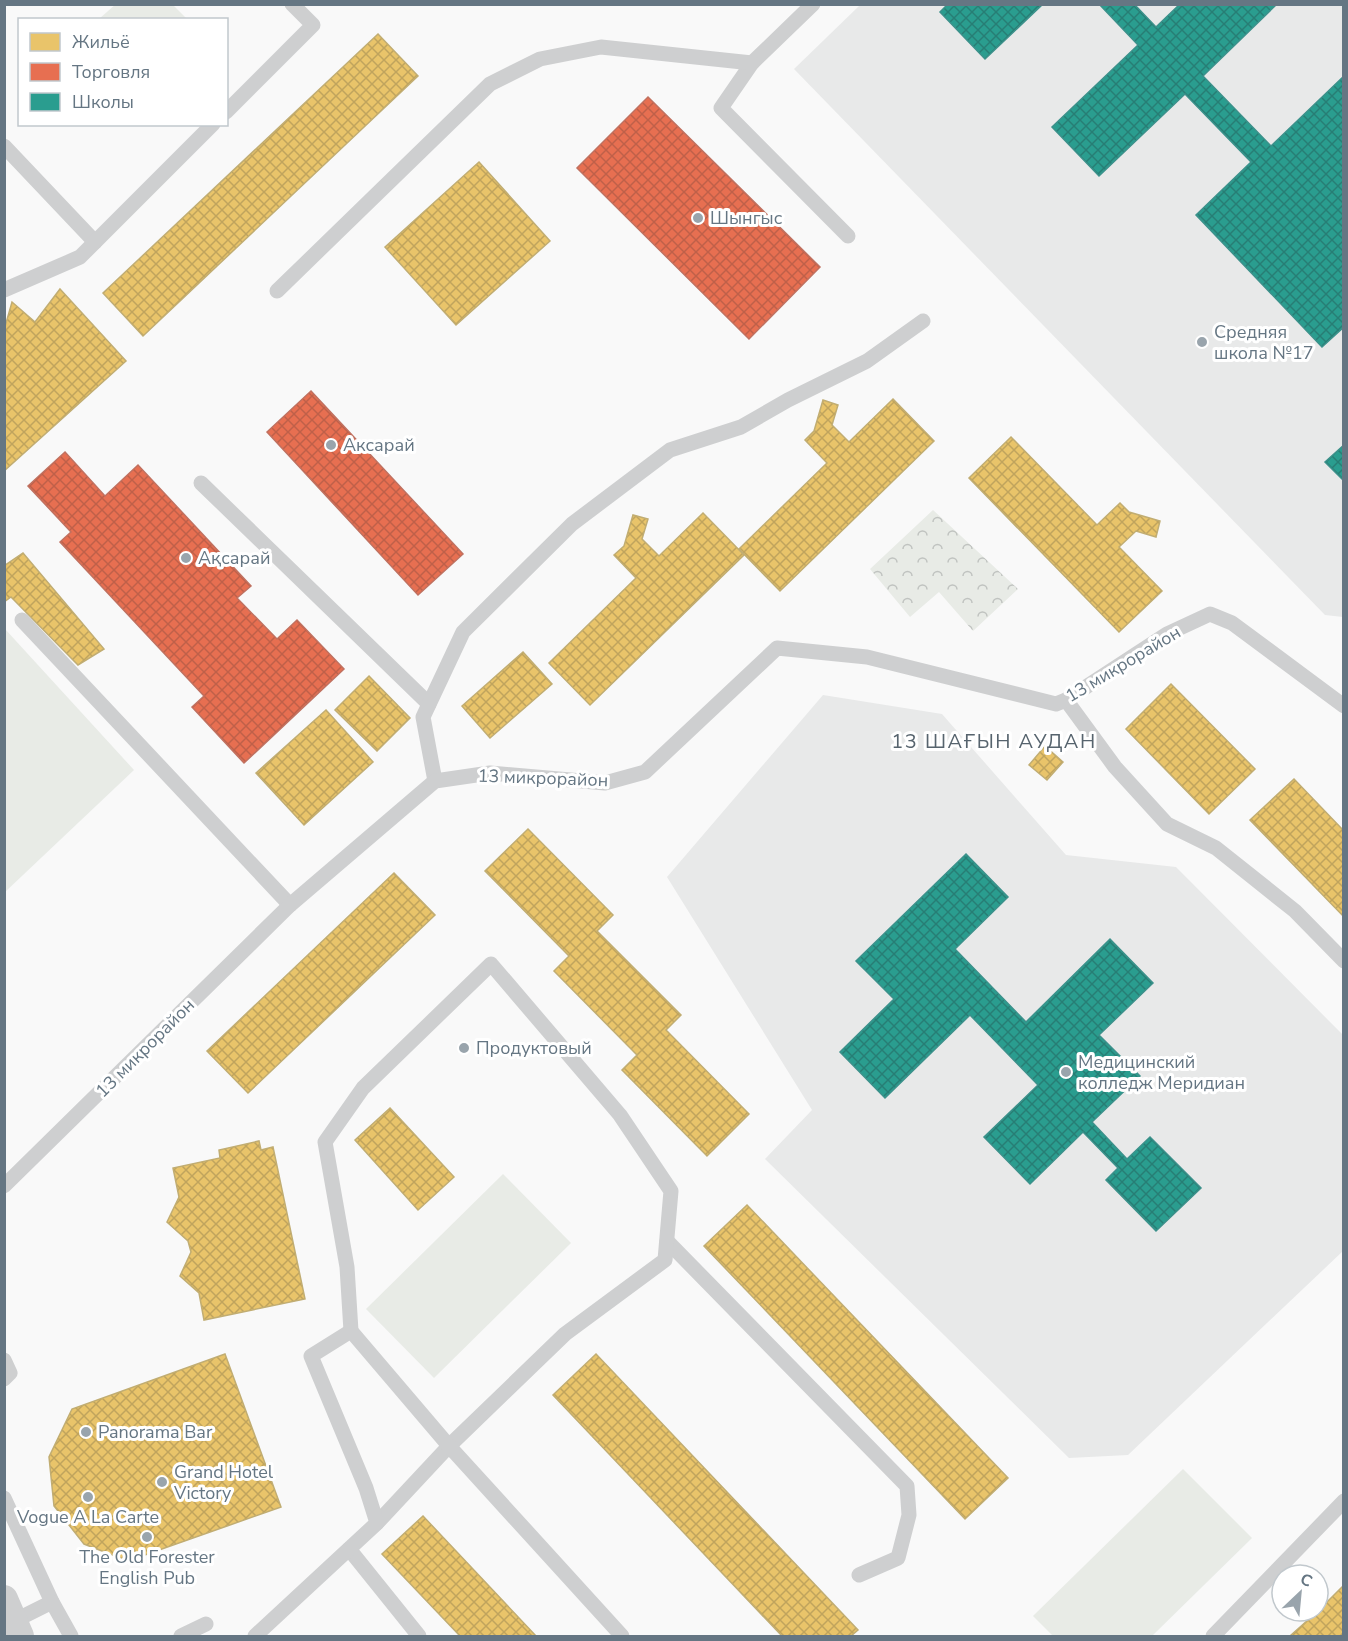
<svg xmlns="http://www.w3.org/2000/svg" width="1348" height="1641" font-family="'Nunito Sans',sans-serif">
<defs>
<pattern id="park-crowns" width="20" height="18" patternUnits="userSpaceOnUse" patternTransform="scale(1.5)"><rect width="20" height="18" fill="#e8ebe6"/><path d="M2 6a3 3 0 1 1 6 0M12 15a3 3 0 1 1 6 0" fill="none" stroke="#c0c3c0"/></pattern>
<pattern id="homes-cross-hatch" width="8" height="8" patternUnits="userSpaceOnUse" patternTransform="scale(1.5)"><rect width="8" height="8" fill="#e9c46a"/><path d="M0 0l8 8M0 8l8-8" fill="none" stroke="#c0a45d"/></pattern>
<pattern id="shops-cross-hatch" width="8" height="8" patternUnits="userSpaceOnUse" patternTransform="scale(1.5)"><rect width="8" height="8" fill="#e76f51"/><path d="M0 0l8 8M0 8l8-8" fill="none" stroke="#bf6049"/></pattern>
<pattern id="schools-cross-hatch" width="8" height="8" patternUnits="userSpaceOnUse" patternTransform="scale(1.5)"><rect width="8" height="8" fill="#2a9d8f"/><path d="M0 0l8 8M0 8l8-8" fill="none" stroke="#277e75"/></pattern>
</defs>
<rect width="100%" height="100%" fill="#f9f9f9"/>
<g fill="#e8e9e9">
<path d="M860 5H1343V617L1325 615 794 69Z"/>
<path d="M823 695 942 714 1066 855 1176 867 1343 1035V1251L1128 1455 1069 1458 765 1159 812 1110 667 877Z"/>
</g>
<path fill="url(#park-crowns)" d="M933 510 1018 589 973 631 939 592 910 617 870 569Z"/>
<g fill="#e8ebe6">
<path d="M116 4 173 5 187 19H99Z"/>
<path d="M5 629 134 770 5 892Z"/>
<path d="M503 1174 571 1243 434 1378 366 1309Z"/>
<path d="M1183 1469 1252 1538 1152 1636H1053L1033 1616Z"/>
</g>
<g fill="url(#homes-cross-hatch)" stroke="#c1ad72" stroke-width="1.5">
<path d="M378 34 418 76 143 336 103 293Z"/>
<path d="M479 162 550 241 456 325 385 247Z"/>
<path d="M60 289 126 361 4 471V330L12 302 35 322Z"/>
<path d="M893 399 934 441 780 591 739 549 827 463 805 440 814 431 823 400 838 405 832 425 849 442Z"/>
<path d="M1011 437 1097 525 1120 503 1129 512 1160 521 1156 537 1136 531 1119 547 1162 591 1119 632 969 478Z"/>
<path d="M703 513 744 555 590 705 549 663 636 578 614 555 624 546 633 515 648 519 642 539 659 556Z"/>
<path d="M23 553 104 649 78 665 11 597 4 602V566Z"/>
<path d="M523 652 552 684 490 738 462 706Z"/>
<path d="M369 676 410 718 377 751 335 710Z"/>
<path d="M1171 684 1255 769 1209 814 1126 729Z"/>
<path d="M326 710 373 762 304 825 256 773Z"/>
<path d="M1045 746 1063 762 1047 780 1029 765Z"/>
<path d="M1294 779 1344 831V917L1250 820Z"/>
<path d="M528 829 613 915 597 931 681 1015 666 1030 749 1114 707 1156 622 1070 637 1055 554 971 569 956 485 871Z"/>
<path d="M394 873 435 915 248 1093 207 1051Z"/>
<path d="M390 1108 454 1177 418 1210 355 1140Z"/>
<path d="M259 1141 261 1150 273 1147 305 1299 204 1320 199 1293 180 1276 191 1252 188 1241 167 1222 179 1197 173 1168 220 1158 219 1150Z"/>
<path d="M747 1205 1008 1478 965 1519 704 1246Z"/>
<path d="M225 1354 281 1507 128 1561 84 1544 54 1506 49 1457 72 1409Z"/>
<path d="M596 1354 858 1630 851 1636H782L553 1395Z"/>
<path d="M423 1516 536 1636H460L382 1554Z"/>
<path d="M1344 1585V1636H1290L1318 1611Z"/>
</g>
<g fill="url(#shops-cross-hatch)" stroke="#c07160" stroke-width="1.5">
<path d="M648 97 820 267 749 339 577 168Z"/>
<path d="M311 391 463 554 418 595 267 432Z"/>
<path d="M65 452 105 496 138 465 251 586 237 598 277 639 297 620 344 669 244 763 192 707 204 696 60 542 71 532 28 486Z"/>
</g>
<g fill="url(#schools-cross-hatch)" stroke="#3c918b" stroke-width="1.5">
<path d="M948 4H1043L985 59 940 12Z"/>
<path d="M1099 4H1134L1156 27 1180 4H1277L1203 76 1271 146 1344 76V327L1322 347 1196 215 1251 162 1185 94 1099 176 1052 127 1138 45Z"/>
<path d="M1344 445V481L1325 462Z"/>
<path d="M966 854 1008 897 955 949 1026 1022 1110 939 1153 983 1099 1035 1140 1076 1092 1122 1127 1159 1150 1137 1201 1188 1156 1231 1106 1180 1118 1168 1083 1132 1030 1184 984 1137 1038 1085 970 1015 885 1098 840 1052 894 999 856 961Z"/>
</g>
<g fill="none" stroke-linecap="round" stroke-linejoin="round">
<g stroke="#cecfd0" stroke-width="15">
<path d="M813 4 752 63 721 108 848 236"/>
<path d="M226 112 313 25 292 4"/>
<path d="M4 146 95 242"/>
<path d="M4 290 80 257 213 124"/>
<path d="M277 291 490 84 540 59 601 47 752 63"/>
<path d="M201 483 429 704"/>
<path d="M22 620 290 905"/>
<path d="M1066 700 1115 767 1167 824 1216 848 1295 911 1344 961"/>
<path d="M435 781 423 717 463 632 572 524 670 450 741 427 788 400 867 361 923 321"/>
<path d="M4 1186 290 905 435 781 490 773 605 783 645 772 777 648 867 657 1056 704 1066 700 1167 634 1210 614 1232 623 1344 706"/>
<path d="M667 1241 907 1486 909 1515 898 1558 859 1575"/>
<path d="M351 1331 347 1267 325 1142 363 1088 491 964 620 1115 671 1191 665 1260 565 1334 449 1446 377 1523"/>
<path d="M4 1360 10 1373 4 1379"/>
<path d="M4 1498 52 1602 10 1623"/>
<path d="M349 1549 419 1636"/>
<path d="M52 1602 71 1636"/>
<path d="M181 1636 206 1624"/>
<path d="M255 1636 377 1523 366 1488 311 1356 351 1331 449 1446 622 1636"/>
<path d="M1213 1636 1344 1501"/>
</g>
<path stroke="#cecfd0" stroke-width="28" d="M4 1599 20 1636"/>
</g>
<g fill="#99a4ac" stroke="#fff" stroke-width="2">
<circle cx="698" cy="218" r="6"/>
<circle cx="1202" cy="342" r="6"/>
<circle cx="331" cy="445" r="6"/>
<circle cx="186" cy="558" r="6"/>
<circle cx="464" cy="1048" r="6"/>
<circle cx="1066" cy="1072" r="6"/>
<circle cx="86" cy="1432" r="6"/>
<circle cx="162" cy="1482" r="6"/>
<circle cx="88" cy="1497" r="6"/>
<circle cx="147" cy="1537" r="6"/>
</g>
<g text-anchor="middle" stroke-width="6" stroke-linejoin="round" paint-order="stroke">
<g font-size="18" fill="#657683" stroke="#fff" text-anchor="start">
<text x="710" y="224">Шынгыс</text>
<text x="1214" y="338">Средняя<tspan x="1214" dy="21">школа №17</tspan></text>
<text x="343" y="451">Аксарай</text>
<text x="198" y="564">Ақсарай</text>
<text x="476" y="1054">Продуктовый</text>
<text x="1078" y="1068">Медицинский<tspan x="1078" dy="21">колледж Меридиан</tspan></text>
<text x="98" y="1438">Panorama Bar</text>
<text x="174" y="1478">Grand Hotel<tspan x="174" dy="21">Victory</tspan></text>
<text x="88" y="1523" text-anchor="middle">Vogue A La Carte</text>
<text x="147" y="1563" text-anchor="middle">The Old Forester<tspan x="147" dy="21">English Pub</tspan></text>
</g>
<g font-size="18" fill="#657683" stroke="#fff">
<text transform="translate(1123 664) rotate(-31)" y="6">13 микрорайон</text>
<text transform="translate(543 778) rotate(2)" y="6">13 микрорайон</text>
<text transform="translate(145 1048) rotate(-45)" y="6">13 микрорайон</text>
</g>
<g font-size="20" letter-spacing="1.5" fill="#57646e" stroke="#fff">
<text x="994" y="748">13 ШАҒЫН АУДАН</text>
</g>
</g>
<rect width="1348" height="1641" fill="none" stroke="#657683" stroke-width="12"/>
<rect x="18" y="18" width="210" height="108" fill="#ffffff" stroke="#c1c8cd" stroke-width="1.5"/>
<rect x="30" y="33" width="30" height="18" fill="#e9c46a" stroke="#c1c8cd" stroke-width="1.5"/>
<text x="72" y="48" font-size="18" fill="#657683">Жильё</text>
<rect x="30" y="63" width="30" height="18" fill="#e76f51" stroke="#c1c8cd" stroke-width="1.5"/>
<text x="72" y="78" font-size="18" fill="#657683">Торговля</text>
<rect x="30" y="93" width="30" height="18" fill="#2a9d8f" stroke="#c1c8cd" stroke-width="1.5"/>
<text x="72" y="108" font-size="18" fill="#657683">Школы</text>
<g transform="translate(1300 1593) rotate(26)"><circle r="28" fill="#ffffff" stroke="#c1c8cd" stroke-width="1.5"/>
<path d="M0-4.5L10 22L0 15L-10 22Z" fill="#99a4ac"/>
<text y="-9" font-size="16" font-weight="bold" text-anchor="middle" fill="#657683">С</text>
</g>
</svg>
